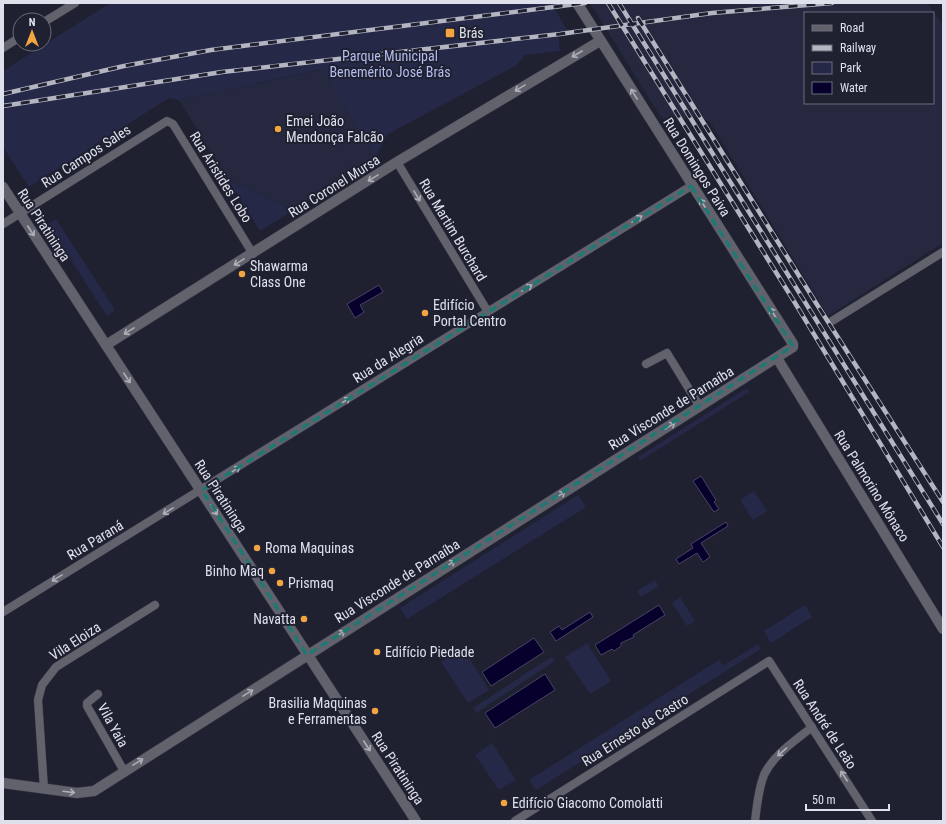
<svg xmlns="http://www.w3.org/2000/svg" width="946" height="824" font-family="'Roboto Condensed',sans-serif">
<rect width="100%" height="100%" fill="#1f2131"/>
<g fill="#26283f" fill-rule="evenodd">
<path d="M590 3H927L943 25V243L828 316 710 122 701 117 662 119ZM805 13H933V103H805Z"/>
<path d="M324 69 375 158 294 210 229 181 179 100Z"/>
</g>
<g fill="#262848">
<path d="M110 3H555L556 11 567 30 566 34 558 33 560 51 525 55 517 65 388 134 375 158 323 69 179 100 169 98 29 187 3 147V71Z"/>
<path d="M229 181 294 210 260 231Z"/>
<path d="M56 219 115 310 107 316 48 224Z"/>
<path d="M747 388 749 392 640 461 638 457Z"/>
<path d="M754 491 767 511 753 520 740 500Z"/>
<path d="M578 495 586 507 407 619 400 608Z"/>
<path d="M655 580 659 586 641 597 637 591Z"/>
<path d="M680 597 695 621 687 626 672 603Z"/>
<path d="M805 605 812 617 771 643 764 631Z"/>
<path d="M587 643 611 681 590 694 565 657Z"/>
<path d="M758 644 761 649 536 790 529 780 719 660 723 666Z"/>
<path d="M463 648 489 690 468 703 441 662Z"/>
<path d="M551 657 555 661 476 713 473 708Z"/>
<path d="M492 743 516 780 499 790 475 755Z"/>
</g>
<g fill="#07002d" stroke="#484366">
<path d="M379 285 383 292 360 305 364 312 355 318 347 304Z"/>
<path d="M701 476 716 500 714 502 719 509 714 512 693 481Z"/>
<path d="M726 522 728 526 701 543 710 557 703 562 697 553 679 564 676 559 693 548 691 544Z"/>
<path d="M659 605 665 615 633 635 634 637 621 643V646L614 651 612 649 601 655 595 645Z"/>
<path d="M590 612 593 617 556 641 550 632 559 626 562 630Z"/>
<path d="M534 638 544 652 491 686 482 672Z"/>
<path d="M545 674 555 690 495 728 485 713Z"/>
</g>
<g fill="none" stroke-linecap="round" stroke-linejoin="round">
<g stroke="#3a3c4b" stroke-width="9">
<g id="minor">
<path d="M44 22 75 3"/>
<path d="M3 48 20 37"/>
<path d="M397 162 488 312"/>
<path d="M3 224 167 121 173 124 253 254"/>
<path d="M832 321 943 252"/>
<path d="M646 364 667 353 700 407"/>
<path d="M3 612 691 186"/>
<path d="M98 694 87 703V706L124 771"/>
<path d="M44 789 38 700 42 685 56 667 155 605"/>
<path d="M515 821 769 661 872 821"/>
<path d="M755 821C757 806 758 790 764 775 773 755 795 741 812 727"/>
</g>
</g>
<g stroke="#3a3c4b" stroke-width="11">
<g id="tertiary">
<path d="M3 187 416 821"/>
<path d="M106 345 397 162 600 41"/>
<path d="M777 358 943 629"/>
<path d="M3 783 77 793 94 791 793 347V344L577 3"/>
</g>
</g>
<use href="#minor" stroke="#61626b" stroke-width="8"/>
<use href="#tertiary" stroke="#61626b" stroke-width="10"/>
<g stroke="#b3b5c1" stroke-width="4.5">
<g id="rail">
<path d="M608 3 792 298 943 547"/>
<path d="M619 3 943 524"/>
<path d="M638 18 816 303 943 502"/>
<path d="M3 94 124 66 211 50 585 3"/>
<path d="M3 106 222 72 560 34 712 13 832 3"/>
</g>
</g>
<use href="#rail" stroke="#1f2131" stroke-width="3" stroke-dasharray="9" stroke-linecap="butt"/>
</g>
<defs><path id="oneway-shaft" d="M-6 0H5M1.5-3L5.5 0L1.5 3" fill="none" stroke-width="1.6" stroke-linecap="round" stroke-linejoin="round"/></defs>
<g stroke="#acaeb8">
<use href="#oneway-shaft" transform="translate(577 54) rotate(150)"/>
<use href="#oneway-shaft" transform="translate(520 88) rotate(149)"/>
<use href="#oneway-shaft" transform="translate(634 94) rotate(-122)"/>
<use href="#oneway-shaft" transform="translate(373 178) rotate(148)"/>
<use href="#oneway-shaft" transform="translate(417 196) rotate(59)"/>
<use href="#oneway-shaft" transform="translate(703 204) rotate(-123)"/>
<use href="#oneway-shaft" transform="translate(637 219) rotate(-32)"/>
<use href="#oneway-shaft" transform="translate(31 231) rotate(57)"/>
<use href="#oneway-shaft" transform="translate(239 262) rotate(148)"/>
<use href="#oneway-shaft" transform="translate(527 288) rotate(-32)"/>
<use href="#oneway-shaft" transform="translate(773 313) rotate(-123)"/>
<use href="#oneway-shaft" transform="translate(129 331) rotate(148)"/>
<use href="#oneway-shaft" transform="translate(127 378) rotate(57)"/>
<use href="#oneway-shaft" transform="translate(345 401) rotate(-32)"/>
<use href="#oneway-shaft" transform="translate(670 426) rotate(-32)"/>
<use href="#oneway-shaft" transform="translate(235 470) rotate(-32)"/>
<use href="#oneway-shaft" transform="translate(560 495) rotate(-32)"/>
<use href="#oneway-shaft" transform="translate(214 510) rotate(57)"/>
<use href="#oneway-shaft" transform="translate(168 511) rotate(149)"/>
<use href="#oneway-shaft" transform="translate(450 564) rotate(-32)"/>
<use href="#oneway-shaft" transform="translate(57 578) rotate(149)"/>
<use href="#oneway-shaft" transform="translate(340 634) rotate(-32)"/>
<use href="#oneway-shaft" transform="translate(248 693) rotate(-32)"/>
<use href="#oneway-shaft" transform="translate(367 746) rotate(57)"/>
<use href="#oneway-shaft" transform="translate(782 752) rotate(139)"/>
<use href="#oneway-shaft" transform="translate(138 762) rotate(-32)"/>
<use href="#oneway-shaft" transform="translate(844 776) rotate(-123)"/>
<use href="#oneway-shaft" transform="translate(69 792) rotate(7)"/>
</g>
<path fill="none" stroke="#197b74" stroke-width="3" stroke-dasharray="8 5" stroke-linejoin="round" d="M691 186 793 346 307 655 202 490Z"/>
<g fill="#f2a541" stroke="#1f2131" stroke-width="1.5">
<rect x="445" y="28" width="10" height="10" rx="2"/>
<circle cx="278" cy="129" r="4"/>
<circle cx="242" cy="274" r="4"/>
<circle cx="425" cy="313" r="4"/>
<circle cx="257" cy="548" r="4"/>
<circle cx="272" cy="571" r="4"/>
<circle cx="280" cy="583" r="4"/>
<circle cx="304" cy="619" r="4"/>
<circle cx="377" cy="652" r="4"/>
<circle cx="375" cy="711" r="4"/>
<circle cx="504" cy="803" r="4"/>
</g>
<g text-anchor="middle" stroke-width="4" stroke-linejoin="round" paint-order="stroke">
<g font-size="14" fill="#dee0eb" stroke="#1f2131" text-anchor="start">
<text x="459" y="38">Brás</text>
<text x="286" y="126">Emei João<tspan x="286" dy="16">Mendonça Falcão</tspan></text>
<text x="250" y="271">Shawarma<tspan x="250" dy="16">Class One</tspan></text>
<text x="433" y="310">Edifício<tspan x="433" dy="16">Portal Centro</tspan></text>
<text x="265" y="553">Roma Maquinas</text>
<text x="264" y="576" text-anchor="end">Binho Maq</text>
<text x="288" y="588">Prismaq</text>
<text x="296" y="624" text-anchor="end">Navatta</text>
<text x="385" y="657">Edifício Piedade</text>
<text x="367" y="708" text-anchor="end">Brasilia Maquinas<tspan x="367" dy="16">e Ferramentas</tspan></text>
<text x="512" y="808">Edifício Giacomo Comolatti</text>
</g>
<g font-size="14" fill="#b5bcf0" stroke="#1f2131">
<text x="390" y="61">Parque Municipal<tspan x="390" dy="16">Benemérito José Brás</tspan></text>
</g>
<g font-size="14" fill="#dee0eb" stroke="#1f2131">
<text transform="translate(86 156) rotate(-33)" y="5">Rua Campos Sales</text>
<text transform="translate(697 167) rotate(58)" y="5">Rua Domingos Paiva</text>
<text transform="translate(221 177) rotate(58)" y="5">Rua Aristides Lobo</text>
<text transform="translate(334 186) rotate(-32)" y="5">Rua Coronel Mursa</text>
<text transform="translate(44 225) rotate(57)" y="5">Rua Piratininga</text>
<text transform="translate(453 230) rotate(59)" y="5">Rua Martim Burchard</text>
<text transform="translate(388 358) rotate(-32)" y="5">Rua da Alegria</text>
<text transform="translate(671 408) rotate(-32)" y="5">Rua Visconde de Parnaíba</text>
<text transform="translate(872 486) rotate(58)" y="5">Rua Palmorino Mônaco</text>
<text transform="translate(221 496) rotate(57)" y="5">Rua Piratininga</text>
<text transform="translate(95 540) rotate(-31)" y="5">Rua Paraná</text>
<text transform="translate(397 581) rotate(-32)" y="5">Rua Visconde de Parnaíba</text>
<text transform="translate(75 641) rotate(-33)" y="5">Vila Eloiza</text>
<text transform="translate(825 724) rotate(57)" y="5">Rua André de Leão</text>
<text transform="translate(113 725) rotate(61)" y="5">Vila Yaia</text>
<text transform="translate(635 730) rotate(-32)" y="5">Rua Ernesto de Castro</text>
<text transform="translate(398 768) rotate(57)" y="5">Rua Piratininga</text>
</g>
</g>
<rect width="946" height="824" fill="none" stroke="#dee0eb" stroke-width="8"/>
<rect x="804" y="12" width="130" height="92" fill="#1f2131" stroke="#6b6d7b"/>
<rect x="812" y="25" width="20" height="6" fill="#61626b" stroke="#6b6d7b"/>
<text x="840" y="32" font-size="12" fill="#dee0eb">Road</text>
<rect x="812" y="45" width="20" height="6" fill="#b3b5c1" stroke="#6b6d7b"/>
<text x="840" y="52" font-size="12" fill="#dee0eb">Railway</text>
<rect x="812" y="62" width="20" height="12" fill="#262848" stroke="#6b6d7b"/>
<text x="840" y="72" font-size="12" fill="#dee0eb">Park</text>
<rect x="812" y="82" width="20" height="12" fill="#07002d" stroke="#6b6d7b"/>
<text x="840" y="92" font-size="12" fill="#dee0eb">Water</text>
<g transform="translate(32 32)"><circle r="19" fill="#1f2131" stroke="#6b6d7b"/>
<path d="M0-3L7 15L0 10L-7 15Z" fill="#f2a541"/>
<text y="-6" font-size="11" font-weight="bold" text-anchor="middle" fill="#dee0eb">N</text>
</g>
<path d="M806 804v6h83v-6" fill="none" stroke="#dee0eb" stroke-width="2"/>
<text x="812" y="804" font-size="12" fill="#dee0eb" stroke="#1f2131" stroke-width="3" paint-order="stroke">50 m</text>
</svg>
